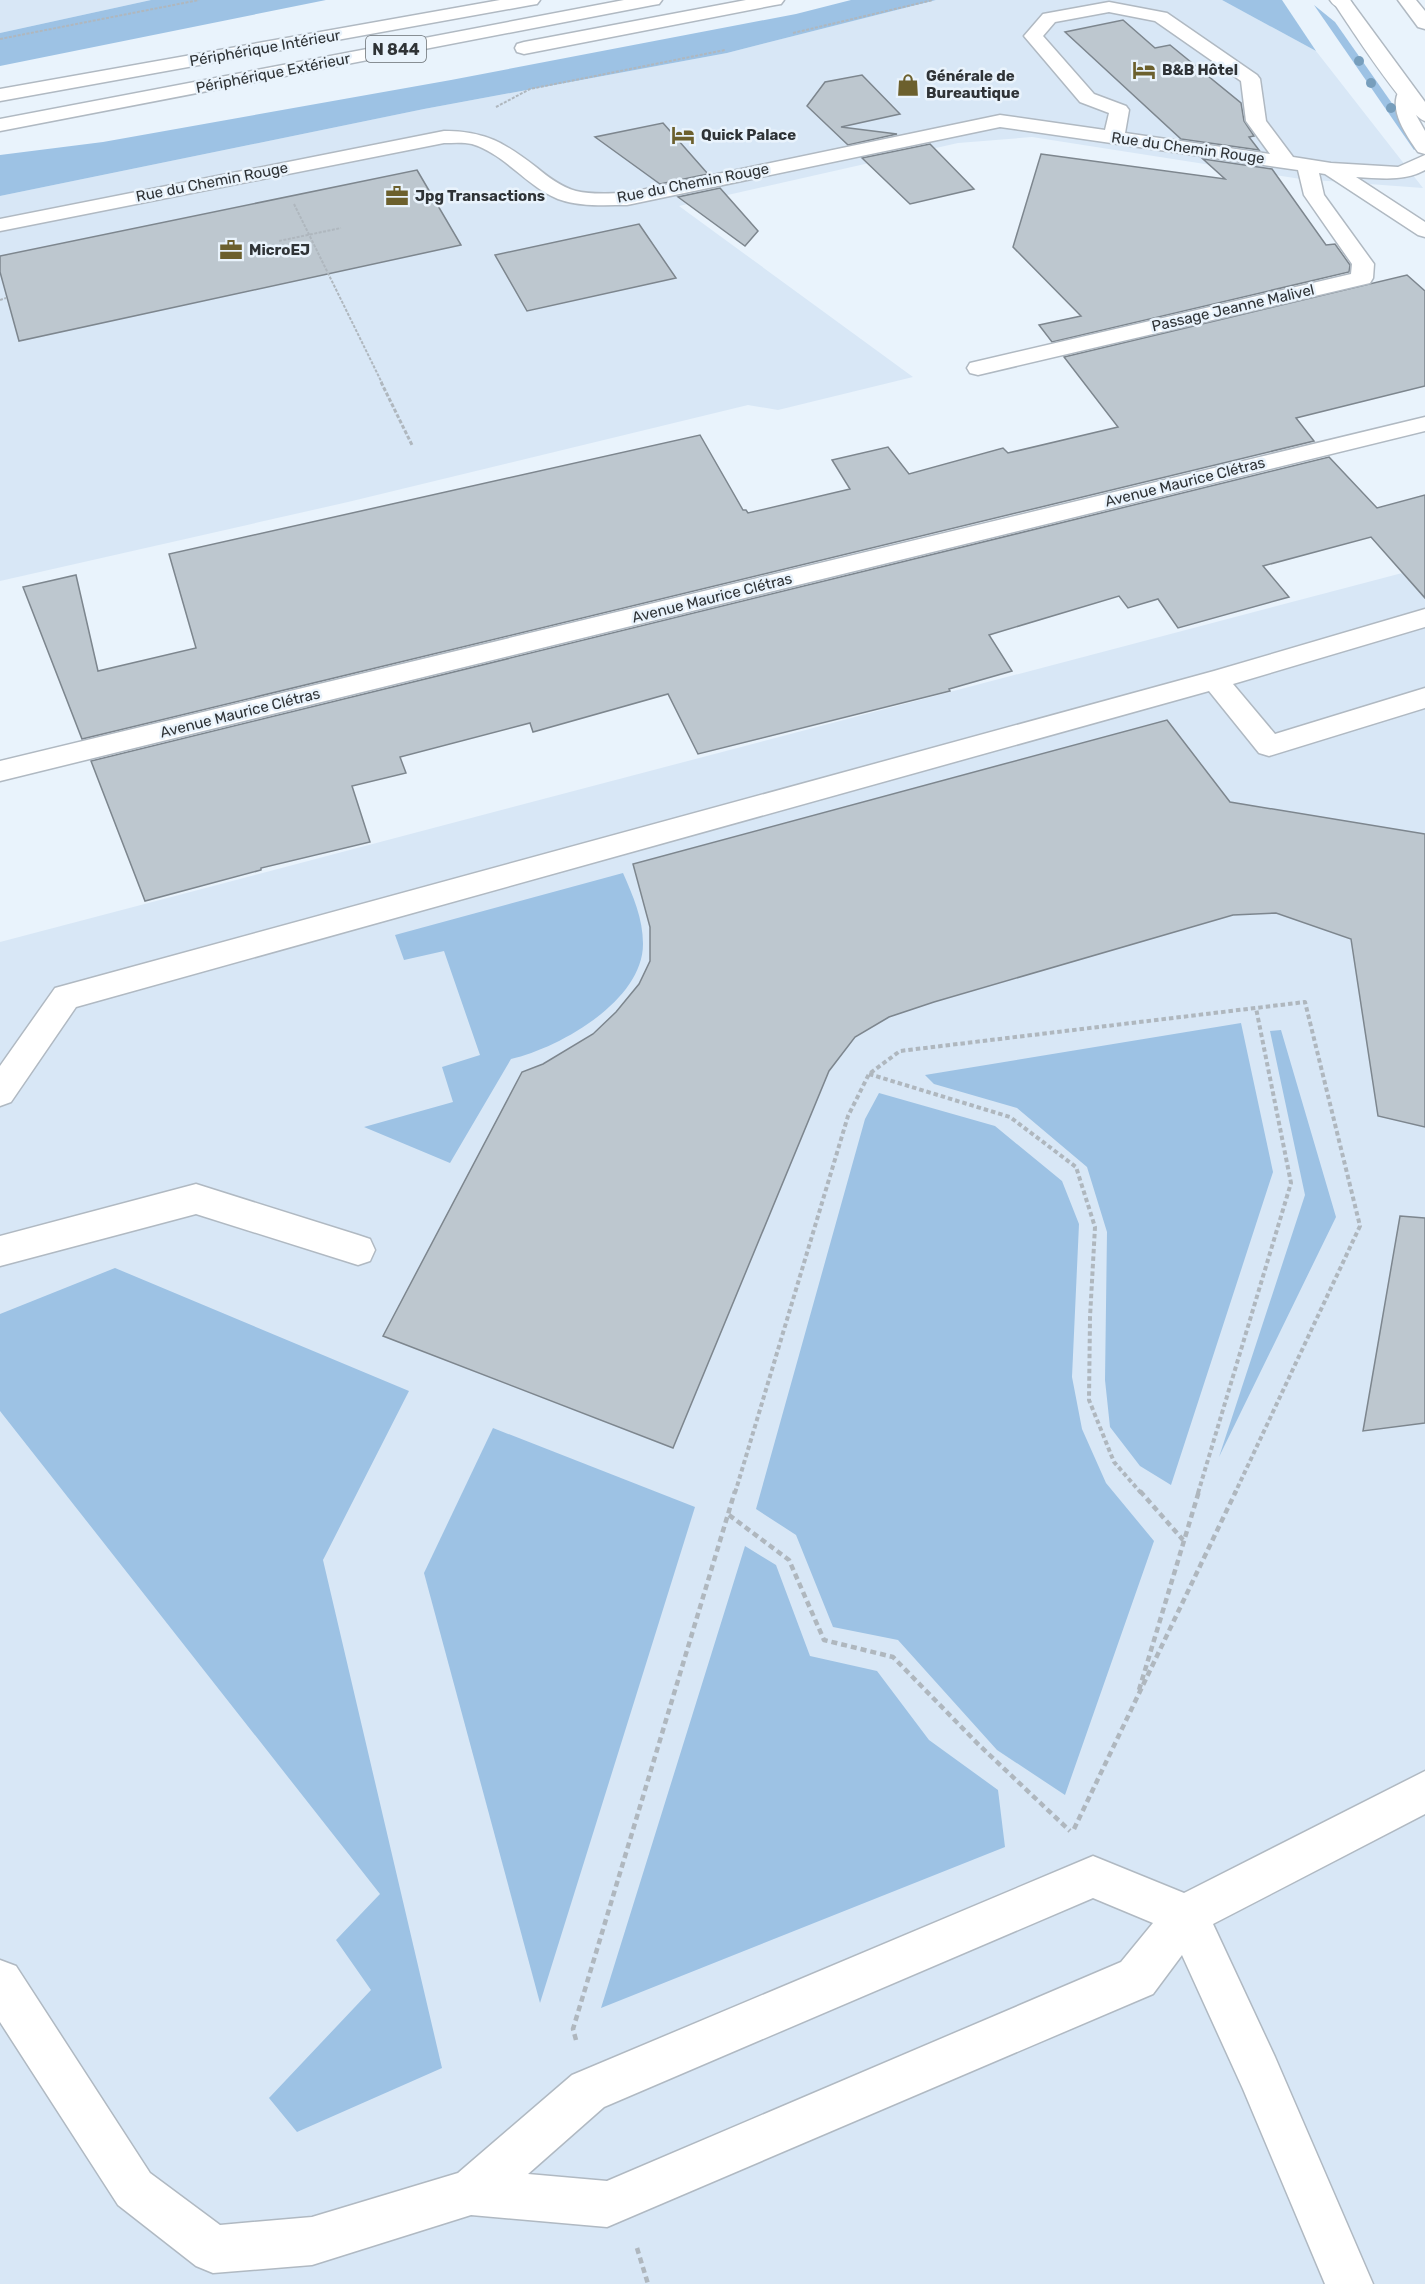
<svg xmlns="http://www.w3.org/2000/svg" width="1425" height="2284" font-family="Rubik,sans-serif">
<rect width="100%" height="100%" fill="#e9f3fc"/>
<g fill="#d8e7f6">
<path d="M0 0H151L0 33Z"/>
<path d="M936 0H1222L1316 51 1423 188 1301 179 1032 137 958 143 679 206 913 377 778 410 748 405 348 502 0 581V196L424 109 727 53Z"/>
<path d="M1425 567V2284H0V942Z"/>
</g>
<g fill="#9dc2e4">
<path d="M151 0H326L0 66V33Z"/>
<path d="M851 0H936L727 53 424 109 0 196V155L103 142 451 80 796 14Z"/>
<path d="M1222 0H1282L1316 51Z"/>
<path d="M1314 5 1335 22 1417 139 1420 145 1414 150Z"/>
<path d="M623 873C633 896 643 918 643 944 643 1001 559 1048 511 1059L450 1163 364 1127 453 1102 442 1067 480 1055 444 951 404 960 395 935Z"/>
<path d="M1241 1023 1273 1172 1171 1485 1140 1466 1110 1427 1105 1380 1107 1232 1087 1167 1017 1108 934 1084 925 1075Z"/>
<path d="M1281 1030 1336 1217 1219 1457 1305 1195 1270 1031Z"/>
<path d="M879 1093 995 1126 1062 1181 1079 1224 1072 1377 1082 1429 1106 1483 1154 1541 1065 1795 997 1750 898 1640 833 1627 796 1535 756 1509 865 1119Z"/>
<path d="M115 1268 409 1391 323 1560 442 2068 297 2132 269 2098 371 1990 336 1940 380 1894 0 1411V1314Z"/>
<path d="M493 1428 695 1507 540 2003 424 1573Z"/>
<path d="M745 1546 776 1565 810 1656 877 1671 929 1740 998 1790 1005 1847 601 2008Z"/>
</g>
<g fill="#bdc7cf" stroke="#7d868e" stroke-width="1.5">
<path d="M1123 20 1155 48 1170 45 1241 103 1244 121 1254 136 1249 137 1259 150 1181 139 1065 32Z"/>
<path d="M862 75 900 114 841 127 897 134 848 145 807 106 825 82Z"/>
<path d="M663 123 708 174 660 184 595 137Z"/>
<path d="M930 144 974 189 910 204 862 158Z"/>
<path d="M1041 154 1225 179 1203 159 1272 169 1326 245 1335 244 1350 265 1349 272 1052 342 1039 325 1081 316 1013 247Z"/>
<path d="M417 170 461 245 19 341 0 272V256Z"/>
<path d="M720 188 758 231 745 246 678 197Z"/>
<path d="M639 224 676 278 527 311 495 255Z"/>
<path d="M1407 275 1425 291V386L1296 418 1314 441 82 739 23 587 76 575 98 671 196 648 169 554 700 435 743 510H746L748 513 850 489 832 460 888 447 909 474 1003 448 1008 453 1118 427 1064 357Z"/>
<path d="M1329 457 1377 508 1425 495V598L1371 537 1263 566 1289 597 1178 628 1158 599 1128 608 1119 596 989 635 1012 671 949 689 950 691 698 754 668 694 533 732 530 723 400 757 406 773 352 786 370 842 261 868V870L145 901 91 761Z"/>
<path d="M1167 720 1230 802 1425 834V1127L1378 1116 1351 939 1276 913 1233 915 934 1002 889 1017 855 1037 829 1071 673 1448 383 1336 522 1072 543 1064 593 1034 616 1012 639 984 650 961V927L633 864Z"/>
<path d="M1400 1216 1425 1218V1423L1363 1431Z"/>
</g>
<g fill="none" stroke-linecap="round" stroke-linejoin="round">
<g stroke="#b0b9c2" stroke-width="3">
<g id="minor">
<path d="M1109 2 1167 13 1257 75 1260 79 1266 121 1293 157 1331 163 1398 167 1425 155V170C1403 182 1380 178 1356 177L1425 222V237L1418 235 1325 174 1319 173 1324 195 1374 264 1373 278 1370 283 978 375 970 373 967 368 970 363 1351 274 1352 264 1304 195 1298 170 1000 127 627 205C604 205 580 207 558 199 526 186 505 154 472 144 463 142 453 143 444 143L0 231V219L444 131C485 131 505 143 536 167 548 177 561 187 576 191 592 195 611 193 627 193L1000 115 1105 130 1109 113 1080 102 1024 36 1043 14ZM1109 12 1155 21 1241 81 1246 121 1270 154 1125 133 1129 110 1126 106 1094 94 1043 36 1055 22Z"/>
<path d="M1407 87 1414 89 1417 93 1416 115 1425 131V154L1418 152C1407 136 1387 109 1400 89Z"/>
<path d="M1425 417V431L0 781V761Z"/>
<path d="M1425 609V627L1233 684 1275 734 1425 688V708L1269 756 1259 753 1209 691 76 1007 11 1102 0 1106V1066L55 988 1214 671Z"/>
<path d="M196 1184 358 1235 370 1239 375 1250 370 1261 358 1265 196 1214 0 1266V1236Z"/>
<path d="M1425 1771V1814L1213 1924 1275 2057 1373 2284H1325L1243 2089 1182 1955 1153 1994 607 2227 471 2215 312 2265 213 2273 196 2266 118 2205 0 2022V1960L16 1966 150 2173 220 2225 312 2217 458 2173 572 2075 1093 1856 1184 1893ZM1093 1898 1153 1923 1121 1962 607 2181 528 2174 604 2107Z"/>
</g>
</g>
<g stroke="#b0b9c2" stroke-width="3">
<g id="major">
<path d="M1332 0H1350L1425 102V121C1407 116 1346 21 1332 0Z"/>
<path d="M1398 0H1416L1425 11V29L1418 27Z"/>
</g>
</g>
<g stroke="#b0b9c2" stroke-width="3">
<g id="highway">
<path d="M500 0H540L537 4 531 5 0 101V89Z"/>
<path d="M624 0H662L659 4 653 5 0 131V119Z"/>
<path d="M746 0H784L781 4 775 5 524 54 517 52 515 48 517 44 524 42Z"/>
<path d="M1330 0H1350L1352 3 1349 7C1341 9 1335 8 1330 0Z"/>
</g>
</g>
<g stroke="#afb7be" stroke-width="2" stroke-dasharray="3 1.5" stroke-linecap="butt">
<path d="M793 33 933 0"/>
<path d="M0 39 199 0"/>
<path d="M496 107 530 89 725 50"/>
<path d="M294 204 382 383"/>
<path d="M279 241 341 228"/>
<path d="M0 300 6 298"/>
</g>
<path stroke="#afb7be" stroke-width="3" stroke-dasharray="4 2" stroke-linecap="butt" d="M381 382 412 445"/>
<g stroke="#afb7be" stroke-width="4" stroke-dasharray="4.5 3" stroke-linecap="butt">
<path d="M869 1074 1010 1117 1076 1167 1095 1227 1090 1317 1089 1400 1114 1462 1141 1493"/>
<path d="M735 1493 848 1116 869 1074 900 1051 1305 1002 1360 1226 1235 1493"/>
<path d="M1198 1493 1291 1183 1256 1008"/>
</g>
<g stroke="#afb7be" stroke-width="4.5" stroke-dasharray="6 4" stroke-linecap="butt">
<path d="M1140 1491 1183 1540"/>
<path d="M729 1515 789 1560 824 1640 893 1657 978 1744 1070 1831"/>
<path d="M1139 1690 1199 1491"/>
<path d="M1074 1829 1236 1491"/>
<path d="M576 2040 573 2029 735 1491"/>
<path d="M637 2248 648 2284"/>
</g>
<use href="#minor" fill="#fff" fill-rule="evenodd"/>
<use href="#major" fill="#fff" fill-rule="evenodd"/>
<use href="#highway" fill="#fff" fill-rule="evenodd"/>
</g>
<g fill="#779ebc">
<circle cx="1359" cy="61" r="5"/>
<circle cx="1371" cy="83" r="5"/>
<circle cx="1391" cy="108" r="5"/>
</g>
<defs>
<g id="hotel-bare" transform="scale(1.8)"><path d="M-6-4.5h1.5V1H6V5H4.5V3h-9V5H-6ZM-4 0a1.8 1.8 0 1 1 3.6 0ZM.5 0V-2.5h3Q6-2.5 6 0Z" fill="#6c602d" stroke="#e9f3fc" stroke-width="2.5" paint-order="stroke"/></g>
<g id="shop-bare" transform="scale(1.8)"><path d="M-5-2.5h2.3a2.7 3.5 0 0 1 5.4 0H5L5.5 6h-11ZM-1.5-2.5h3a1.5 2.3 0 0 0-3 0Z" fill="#6c602d" stroke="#e9f3fc" stroke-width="2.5" paint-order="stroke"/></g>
<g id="office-bare" transform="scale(1.8)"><path d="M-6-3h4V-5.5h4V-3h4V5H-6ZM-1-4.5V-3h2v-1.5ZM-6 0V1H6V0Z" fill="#6c602d" stroke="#e9f3fc" stroke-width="2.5" paint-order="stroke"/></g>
</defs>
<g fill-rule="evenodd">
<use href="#hotel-bare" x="1144" y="70"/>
<use href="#shop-bare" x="908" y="85"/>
<use href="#hotel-bare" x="683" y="135"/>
<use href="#office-bare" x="397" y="196"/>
<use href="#office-bare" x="231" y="250"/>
</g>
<g text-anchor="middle" stroke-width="5" stroke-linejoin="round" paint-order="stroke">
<g font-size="15" fill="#2f3336" stroke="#e9f3fc">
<text transform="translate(265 48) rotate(-10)" y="5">Périphérique Intérieur</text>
<text transform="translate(273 73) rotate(-11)" y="5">Périphérique Extérieur</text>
<text transform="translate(1188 148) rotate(8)" y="5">Rue du Chemin Rouge</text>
<text transform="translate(212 182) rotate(-11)" y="5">Rue du Chemin Rouge</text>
<text transform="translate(693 183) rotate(-11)" y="5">Rue du Chemin Rouge</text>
<text transform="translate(1233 308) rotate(-13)" y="5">Passage Jeanne Malivel</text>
<text transform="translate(1185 482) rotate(-14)" y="5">Avenue Maurice Clétras</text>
<text transform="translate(712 598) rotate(-14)" y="5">Avenue Maurice Clétras</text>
<text transform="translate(240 713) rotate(-14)" y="5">Avenue Maurice Clétras</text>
</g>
<g font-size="15" font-weight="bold" fill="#2f3336" stroke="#e9f3fc" text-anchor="start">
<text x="1162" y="75">B&amp;B Hôtel</text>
<text x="926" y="81">Générale de<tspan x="926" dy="17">Bureautique</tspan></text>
<text x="701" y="140">Quick Palace</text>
<text x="415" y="201">Jpg Transactions</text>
<text x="249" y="255">MicroEJ</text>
</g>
<rect fill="#e9f3fc" stroke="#676d71" stroke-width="1.5" x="366" y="36" width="60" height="26" rx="4.5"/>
<g font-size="16" font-weight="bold" fill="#2f3336">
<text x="396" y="55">N 844</text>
</g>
</g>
</svg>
